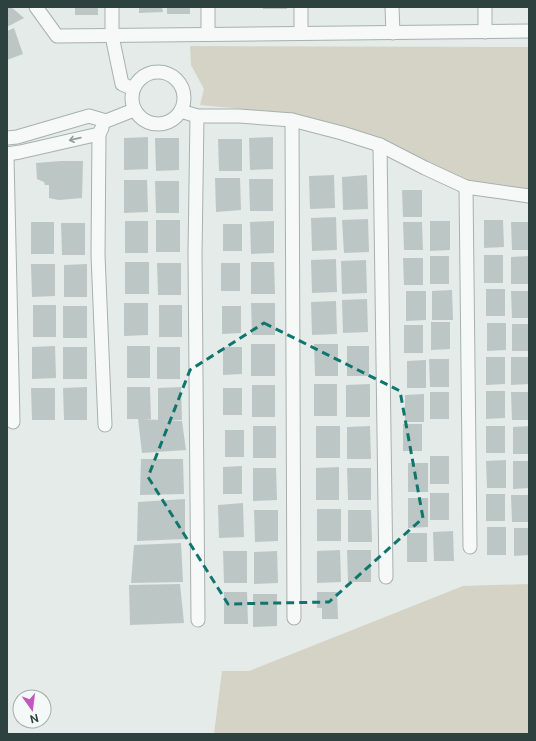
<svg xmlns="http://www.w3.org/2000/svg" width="536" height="741" font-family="'Public Sans',sans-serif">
<rect width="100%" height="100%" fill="#e4ebe9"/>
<g fill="#d4d3c6">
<path d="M190 46 529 47V191L473 183 381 140 285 113 200 105 204 89 191 65Z"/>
<path d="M529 584V734H214L222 671H249L463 586Z"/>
</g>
<g fill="#bcc7c5">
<path d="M7 7H11L24 18 7 27Z"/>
<rect x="75" y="7" width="23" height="8"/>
<path d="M139 7H162L163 12 139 13Z"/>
<rect x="167" y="7" width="23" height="7"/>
<rect x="263" y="7" width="24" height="2"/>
<path d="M14 28 23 54 7 60V31Z"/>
<path d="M148 137V169L124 170V138Z"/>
<path d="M273 137V169L250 170 249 138Z"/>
<path d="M155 138H179V170L156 171Z"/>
<path d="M218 139H242V171H219Z"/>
<path d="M61 161H83L82 198 59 200 49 198V185H45L44 182 37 179 36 163Z"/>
<path d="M334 175 335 208 310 209 309 176Z"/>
<path d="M367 175 368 209 343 210 342 177Z"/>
<path d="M215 178H240L241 210 216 212Z"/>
<path d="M249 179H273V211H250Z"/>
<path d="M124 180H147L148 212 124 213Z"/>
<path d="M155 181H179V213H156Z"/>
<path d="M402 190H422V217H403Z"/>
<path d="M336 217 337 250 312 251 311 218Z"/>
<path d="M368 219 369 252 344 253 342 220Z"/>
<rect x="156" y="220" width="24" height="32"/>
<path d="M484 220H503L504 247 484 248Z"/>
<rect x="125" y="221" width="23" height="32"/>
<path d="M274 221V253L251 254 250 222Z"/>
<path d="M430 221H450V250L430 251Z"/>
<rect x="31" y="222" width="23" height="32"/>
<path d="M403 222H422L423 250H404Z"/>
<path d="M511 222H529V250H512Z"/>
<path d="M61 223H85V255H62Z"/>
<rect x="223" y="224" width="19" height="27"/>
<rect x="484" y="255" width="19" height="28"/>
<rect x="430" y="256" width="19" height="28"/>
<path d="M529 256V284H511V257Z"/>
<path d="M403 258H423V285H404Z"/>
<path d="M336 259 337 292 312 293 311 260Z"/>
<path d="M366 260 367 293 342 294 341 261Z"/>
<rect x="125" y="262" width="24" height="32"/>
<path d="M251 262H274L275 294H251Z"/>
<path d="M157 263H181V295H158Z"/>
<rect x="221" y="263" width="19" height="28"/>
<path d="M31 264H55V296L32 297Z"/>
<path d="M87 264V297H64V265Z"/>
<rect x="486" y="289" width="19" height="27"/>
<path d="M452 290 453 320H432V291Z"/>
<path d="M406 291H426V320L406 321Z"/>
<path d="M511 291H529V318H512Z"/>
<path d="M367 299 368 332 343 333 342 300Z"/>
<path d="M336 301 337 334 312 335 311 302Z"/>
<path d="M124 303H148V335L124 336Z"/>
<path d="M251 303H275V335H252Z"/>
<rect x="33" y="305" width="23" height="32"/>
<rect x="159" y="305" width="23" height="32"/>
<rect x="63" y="306" width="24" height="32"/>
<path d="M222 306H241V333L222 334Z"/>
<path d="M431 322H450V349L431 350Z"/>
<path d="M487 323H506V350L487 351Z"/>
<rect x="512" y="324" width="17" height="27"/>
<rect x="404" y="325" width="19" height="28"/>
<rect x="251" y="344" width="24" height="32"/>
<path d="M314 344H338V376H315Z"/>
<path d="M55 346 56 378 32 379V347Z"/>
<rect x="127" y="346" width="23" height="32"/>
<rect x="347" y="346" width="22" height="30"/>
<rect x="63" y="347" width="24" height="32"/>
<rect x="157" y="347" width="23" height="32"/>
<path d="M223 347H242V374L223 375Z"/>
<path d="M486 357H505V384L486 385Z"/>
<path d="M511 357H529V384L511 385Z"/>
<path d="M429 359H449V387H430Z"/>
<path d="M426 360V388H407V361Z"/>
<rect x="314" y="384" width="23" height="32"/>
<path d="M370 384V417H346V385Z"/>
<rect x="252" y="385" width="23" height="32"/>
<path d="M87 387V420H64L63 388Z"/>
<path d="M127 387H150L151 419H143L158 420V388L181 387 182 420H164L182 421 186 450 142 453 138 419H127Z"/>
<path d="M31 388H55V420H32Z"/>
<rect x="223" y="388" width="19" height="27"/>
<path d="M486 391H505V418L486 419Z"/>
<rect x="430" y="392" width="19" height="27"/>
<path d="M511 392H529V420H512Z"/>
<path d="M424 394V422H405V395Z"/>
<rect x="403" y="424" width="19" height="27"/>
<rect x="253" y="426" width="23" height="32"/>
<rect x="316" y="426" width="24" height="32"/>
<path d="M370 426 371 459H347V427Z"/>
<rect x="486" y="426" width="19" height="27"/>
<path d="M529 426V454H513V427Z"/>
<rect x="225" y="430" width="19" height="27"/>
<rect x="430" y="456" width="19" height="28"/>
<path d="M141 459H183L184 494 140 495Z"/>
<path d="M506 460V488H487L486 461Z"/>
<path d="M513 461H529V488L513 489Z"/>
<rect x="408" y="463" width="20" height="29"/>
<path d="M242 466V494H223V467Z"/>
<path d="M339 467V500H316V468Z"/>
<path d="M253 468H276L277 500 253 501Z"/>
<path d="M347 468H371V500H348Z"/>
<rect x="430" y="493" width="19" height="27"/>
<rect x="486" y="494" width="19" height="27"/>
<path d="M511 495H529V522H512Z"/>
<path d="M408 498H428V527L408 528Z"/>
<path d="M185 499V539L137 541 138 502Z"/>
<path d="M243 503 244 537 219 538 218 505Z"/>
<rect x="317" y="509" width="24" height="32"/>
<path d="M254 510H278V541L255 542Z"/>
<path d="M348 510H371L372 542H348Z"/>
<rect x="487" y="527" width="19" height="28"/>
<path d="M514 528H529V555L514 556Z"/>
<path d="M453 531 454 561H434L433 532Z"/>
<rect x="407" y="533" width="20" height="29"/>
<path d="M181 543 183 582 131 583 134 545Z"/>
<path d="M340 550 341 582 317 583V551Z"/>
<path d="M347 550H371V582H348Z"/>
<path d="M223 551H247V583H224Z"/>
<path d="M277 551 278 583 254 584V552Z"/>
<path d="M180 584 184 623 130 625 129 585Z"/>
<path d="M224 592H247L248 624H224Z"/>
<path d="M317 592H337L338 619H322V608H317Z"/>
<path d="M253 594H277V626L253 627Z"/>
</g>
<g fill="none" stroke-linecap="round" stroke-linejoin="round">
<g stroke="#a6b2af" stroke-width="15">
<g id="minor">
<path d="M36 7 57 36 529 31"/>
<path d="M112 7V36L122 84 133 89"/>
<path d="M208 7V34"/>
<path d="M301 7V33"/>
<path d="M392 7 393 33"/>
<path d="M485 7V32"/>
<circle cx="158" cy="98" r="26"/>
<path d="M181 111 197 116H239L292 120 342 133 380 145 425 168 466 187 529 196"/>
<path d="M197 116 195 254 198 620"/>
<path d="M292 120 294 618"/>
<path d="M99 134 98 255 105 425"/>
<path d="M7 138 17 137 89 116 106 121 134 110"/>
<path d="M380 145 386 577"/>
<path d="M7 154 20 152 99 134 102 128"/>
<path d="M7 157 13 422"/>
<path d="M466 187 470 547"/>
</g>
</g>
<use href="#minor" stroke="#f7f9f9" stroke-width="13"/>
</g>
<defs><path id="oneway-shaft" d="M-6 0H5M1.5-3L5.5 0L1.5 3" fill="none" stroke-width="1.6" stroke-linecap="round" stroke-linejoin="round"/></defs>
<use stroke="#929e9c" href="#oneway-shaft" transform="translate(75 139) rotate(167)"/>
<path fill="none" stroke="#0f766e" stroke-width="3" stroke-dasharray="8 5" stroke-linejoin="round" d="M264 323 400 391 423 518 329 602 228 604 148 477 190 370Z"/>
<rect width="536" height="741" fill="none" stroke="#2d423e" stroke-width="16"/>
<g transform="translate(32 709) rotate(166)"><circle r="19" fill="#f4f8f7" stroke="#a4afad"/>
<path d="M0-3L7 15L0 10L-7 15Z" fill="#c257bd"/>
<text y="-6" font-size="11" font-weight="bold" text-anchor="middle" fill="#2d423e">N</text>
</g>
</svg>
